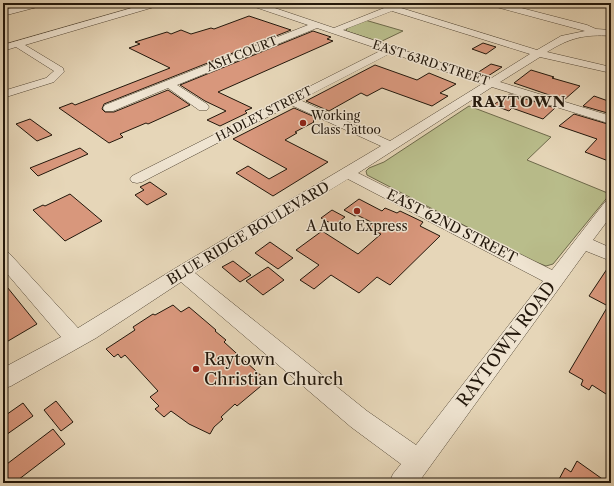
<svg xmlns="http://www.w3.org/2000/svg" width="614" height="486" font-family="'Libre Caslon Text',serif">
<rect width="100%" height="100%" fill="#e6d6b8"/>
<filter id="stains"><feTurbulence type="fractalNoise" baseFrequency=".005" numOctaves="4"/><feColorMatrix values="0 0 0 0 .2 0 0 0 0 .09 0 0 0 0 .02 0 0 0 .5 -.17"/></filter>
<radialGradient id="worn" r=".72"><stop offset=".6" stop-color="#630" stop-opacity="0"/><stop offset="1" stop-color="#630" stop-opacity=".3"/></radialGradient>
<g fill="#b9bd8b" stroke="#6e6a4b">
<path d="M365 20 403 31 380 42 346 31 347 28Z"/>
<path d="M469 106 551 137 527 160 610 194 553 264 546 266 533 261 367 175 366 171 369 168 384 162Z"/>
</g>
<g fill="#d8977c" stroke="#22170b">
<path d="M249 16 291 30 104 104 102 109 105 112H114L168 90 190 105 148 124 146 123 120 134 123 137 109 143 59 108 72 103 75 105 170 68 129 48 140 44 135 42 167 32 171 34 181 30 191 34 211 28 214 29Z"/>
<path d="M313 31 331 37 327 39 333 41 218 92 252 108 245 111 247 113 220 126 207 120 226 111 205 101 180 85Z"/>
<path d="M483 43 496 47 486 54 472 49Z"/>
<path d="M491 64 502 67 488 76 477 73Z"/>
<path d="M375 65 417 80 429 73 456 84 440 93 448 96 432 106 382 88 367 96 361 93 329 111 306 101Z"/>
<path d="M531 70 554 77 552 78 580 86 564 100 514 83Z"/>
<path d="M510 94 555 108 543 119 512 108 509 111 493 105Z"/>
<path d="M594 96 611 102V114L583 106Z"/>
<path d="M294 108 317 118 313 121 314 122 295 132 297 133 285 140 328 162 273 196 236 173 248 166 269 179 287 169 233 139Z"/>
<path d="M574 114 611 125V162L585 152 597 139 559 126Z"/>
<path d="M30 119 52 135 37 141 16 124Z"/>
<path d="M80 148 88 154 38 176 30 168Z"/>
<path d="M150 182 167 194 147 205 135 195 144 190 140 187Z"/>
<path d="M70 194 102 221 65 241 33 210 43 205 45 206Z"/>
<path d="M359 199 382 211 385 208 397 213 400 211 423 222 420 226 440 236 390 285 377 277 359 293 331 275 314 289 300 280 319 265 296 250 322 231 358 254 381 234 368 228 373 223 357 215 355 216 344 210Z"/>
<path d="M332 210 345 217 334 225 321 218Z"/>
<path d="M270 242 293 258 278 269 255 253Z"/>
<path d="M233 261 251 275 240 282 222 267Z"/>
<path d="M611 263V385L606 394 592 385 589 390 581 385 583 380 569 372 608 306 589 296Z"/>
<path d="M268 267 284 280 263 295 246 281Z"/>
<path d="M3 282 37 324 3 344Z"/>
<path d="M173 305 181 312 189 307 216 330 215 331 226 340 224 342 267 381 237 406 235 404 221 417 223 419 214 427 210 434 189 424 171 411 164 417 155 409 159 406 150 397 158 391 125 355 121 358 118 354 114 357 106 349 135 330 133 327 153 314 155 315Z"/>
<path d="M56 401 73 422 61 431 44 410Z"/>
<path d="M23 403 33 416 3 437V417Z"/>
<path d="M53 429 65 444 14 483H3V467Z"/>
<path d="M577 461 608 483H557L565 468 571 472Z"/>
</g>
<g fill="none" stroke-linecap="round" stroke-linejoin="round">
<g stroke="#534736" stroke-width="1">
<g id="minor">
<path d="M32 3H46L45 5 3 16V10Z"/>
<path d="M149 3H162L161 5 25 45 63 68 64 72 54 82 3 98V91L46 78 54 71 16 47 3 51V45Z"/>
<path d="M248 3H260L334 28 384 8 372 3H385L537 50 561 36 585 31 489 5 488 3H502L587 25 596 29 611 30V36C585 34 569 38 547 52L611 67V73L540 57 500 82 611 116V124L492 87 358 173 552 270 605 202 611 200V216L593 240 611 248V261L586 251 418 483H389L393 474 401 464 351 427 181 282 96 338 11 386 3 389V368L61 337 3 269V251L9 253 78 328 179 266 381 146 291 105 142 182 137 183 132 182 130 179 132 176 382 50 317 28 177 85 207 104 209 107 207 110H199L168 88 113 111H105L103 108 105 105 308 25 249 5ZM392 11 530 54 490 79 343 30ZM391 53 482 84 390 141 300 100ZM348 179 543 281 416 445 367 411 195 273Z"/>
</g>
</g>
<use href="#minor" fill="#efe4d1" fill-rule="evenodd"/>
</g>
<g fill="#8f2418" stroke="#efe4d1" stroke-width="1.5">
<circle cx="303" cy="123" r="4"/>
<circle cx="357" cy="211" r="4"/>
<circle cx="196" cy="369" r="4"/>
</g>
<g text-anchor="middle" stroke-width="3" stroke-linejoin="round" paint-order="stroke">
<g font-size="12" fill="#22170b" stroke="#efe4d1">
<text transform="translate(242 54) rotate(-22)" y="4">ASH COURT</text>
<text transform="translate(431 63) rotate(18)" y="4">EAST 63RD STREET</text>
<text transform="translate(264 114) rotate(-27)" y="4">HADLEY STREET</text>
</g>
<g font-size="12" fill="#22170b" stroke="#efe4d1" text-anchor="start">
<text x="311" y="120">Working<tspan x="311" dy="14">Class Tattoo</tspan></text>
</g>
<g font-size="14" fill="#22170b" stroke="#efe4d1">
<text x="357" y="231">A Auto Express</text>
</g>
<g font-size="14" fill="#22170b" stroke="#efe4d1">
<text transform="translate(452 226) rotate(27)" y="5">EAST 62ND STREET</text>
<text transform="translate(248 233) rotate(-31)" y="5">BLUE RIDGE BOULEVARD</text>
</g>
<g font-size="15" font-weight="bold" letter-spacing="1" fill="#22170b" stroke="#efe4d1">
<text x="519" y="107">RAYTOWN</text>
</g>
<g font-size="17" fill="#22170b" stroke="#efe4d1">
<text transform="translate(506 344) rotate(-53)" y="6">RAYTOWN ROAD</text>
</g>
<g font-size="17" fill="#22170b" stroke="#efe4d1" text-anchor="start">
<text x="204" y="365">Raytown<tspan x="204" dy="20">Christian Church</tspan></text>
</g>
</g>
<rect width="614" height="486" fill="none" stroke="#e6d6b8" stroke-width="16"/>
<rect x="4" y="4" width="606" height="478" fill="none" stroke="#22170b" stroke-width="2"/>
<rect x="8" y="8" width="598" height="470" fill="none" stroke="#22170b"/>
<rect width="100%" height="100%" filter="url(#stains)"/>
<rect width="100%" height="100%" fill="url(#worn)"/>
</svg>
